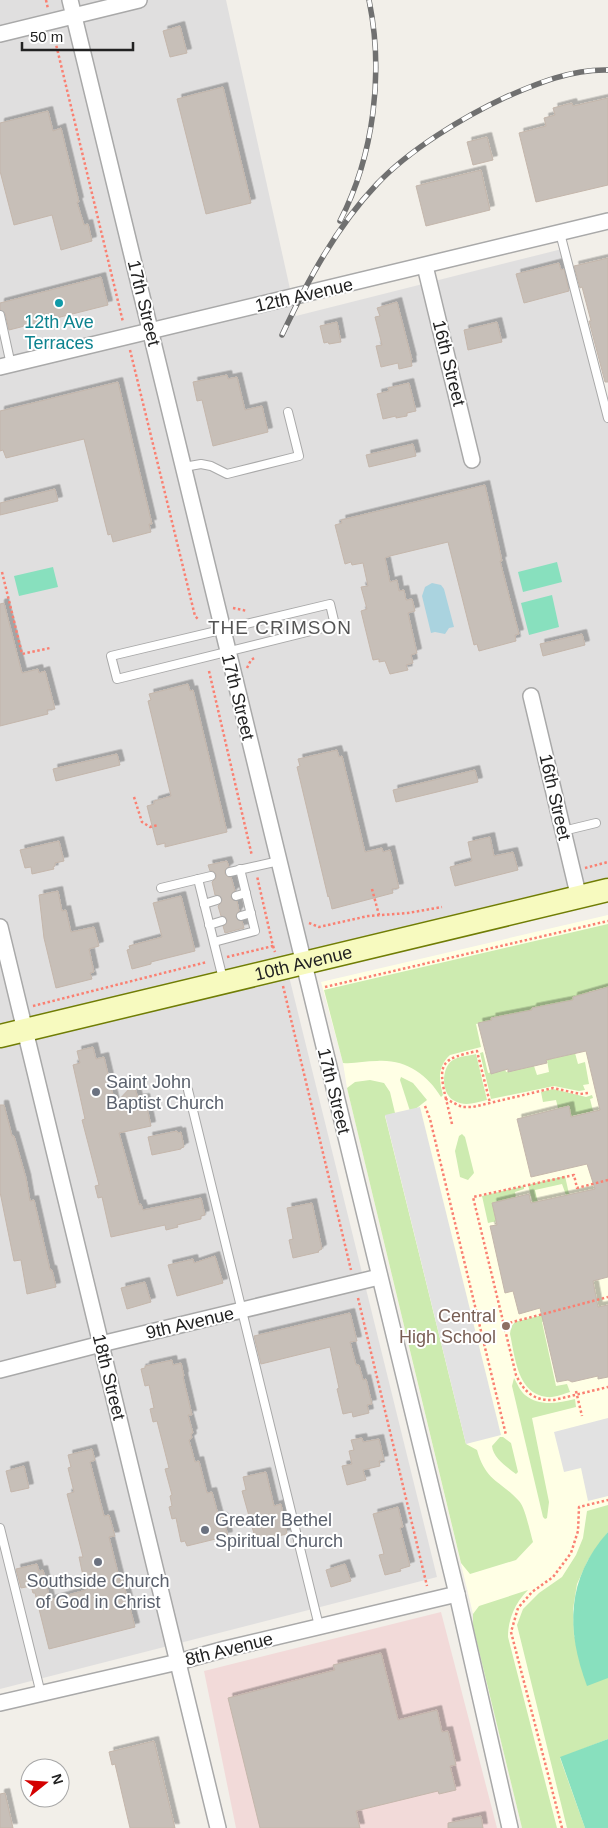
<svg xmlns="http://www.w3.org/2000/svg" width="608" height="1828" font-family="Arial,sans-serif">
<defs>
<filter id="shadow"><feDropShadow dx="4.5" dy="-4.5" stdDeviation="0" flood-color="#0004"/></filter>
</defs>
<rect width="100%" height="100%" fill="#f2efe9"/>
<path fill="#e0dfdf" d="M0 0H226L296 316 566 248 608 418V877L284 956 437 1577 0 1689Z"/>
<path fill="#f2dad9" d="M441 1612 497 1828H236L204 1671Z"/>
<path fill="#ffffe5" d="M608 915V1828H522L473 1626V1614L347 1088 343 1063 321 982Z"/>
<g fill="#cdebb0">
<path d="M608 924V989L607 987 588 992 589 993 573 997V1000L551 1006 550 1004 511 1016 510 1014 491 1018V1020L476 1024 481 1047 450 1055C437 1067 439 1080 443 1095L441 1097C427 1074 405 1059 377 1061 365 1061 354 1064 343 1063L324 990Z"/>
<path d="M483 1052 488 1073 505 1069 506 1072 534 1066 537 1075 549 1072 547 1060 575 1053 578 1064 585 1062 589 1084 583 1085 585 1090 579 1091 554 1086 491 1099 480 1053Z"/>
<path d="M476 1054 487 1100C475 1103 464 1107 453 1100 441 1093 441 1067 453 1060 459 1056 469 1056 476 1054Z"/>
<path d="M401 1077 413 1083 427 1100 413 1111H410L400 1080Z"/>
<path d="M370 1080 384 1083 390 1092 395 1113 385 1116 466 1444 477 1450C486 1482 500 1480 519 1501 525 1507 530 1532 533 1542L516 1560 470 1574 461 1563 347 1088 355 1082Z"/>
<path d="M553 1089 586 1097 592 1095 593 1098 590 1099 593 1111 571 1116 569 1106 558 1108 556 1100 543 1102 541 1092Z"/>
<path d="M462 1134 465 1137 474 1173 468 1180 460 1177 455 1151 459 1136Z"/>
<path d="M565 1176 569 1194 566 1195 562 1184 535 1190 538 1203H533L528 1185Z"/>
<path d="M524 1186V1189L515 1192 516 1197 492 1203 497 1221 488 1223 482 1196Z"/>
<path d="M554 1312V1318L542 1322 556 1386 567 1384 570 1392C563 1394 554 1398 547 1397 517 1394 515 1356 510 1334L511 1327 515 1322Z"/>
<path d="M514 1378C517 1383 520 1391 525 1395 540 1407 558 1403 575 1399L576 1407 532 1418 549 1502 547 1518 545 1519 543 1517 512 1386Z"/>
<path d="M500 1437H503L511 1443 518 1472 516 1474C507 1467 493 1458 492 1446Z"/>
<path d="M608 1505V1532L588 1560 577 1584 573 1609 574 1636 608 1678V1739L560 1758 585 1828H567L517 1625 523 1609 539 1593 562 1577 576 1555 583 1538 587 1511Z"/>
<path d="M528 1590C515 1603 508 1619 508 1637L557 1828H522L473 1626V1614L479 1606Z"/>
</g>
<g fill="#88e0be">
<path d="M557 562 562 582 523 592 518 572Z"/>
<path d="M53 567 58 587 19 596 14 576Z"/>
<path d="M552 595 559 627 529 635 521 603Z"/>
<path d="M608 1532V1678L587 1686C566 1630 566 1579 608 1532Z"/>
<path d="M608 1739V1828H585L560 1757Z"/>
</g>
<g fill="#e2e2e2">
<path d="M420 1107 501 1435 466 1444 385 1115Z"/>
<path d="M608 1418V1496L588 1501 581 1468 564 1472 554 1432Z"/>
</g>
<path fill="#aad3df" d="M432 583 441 585 444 589 454 627 449 628 445 634 435 632 431 633 422 596 425 587Z"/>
<g fill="#c7bfb8" stroke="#c4b6ab" filter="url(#shadow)">
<path d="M180 26 187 53 170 57 163 31Z"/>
<path d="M223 87 251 203 206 214 177 99Z"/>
<path d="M608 98V185L536 202 519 133 546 126 544 118 555 115 553 108 572 103 573 106Z"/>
<path d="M48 111 53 131 61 128 79 202H77L84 225 88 224 92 241 61 250 52 215 14 225 0 171V123Z"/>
<path d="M487 137 493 160 473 165 467 142Z"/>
<path d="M481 170 490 210 426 226 416 186Z"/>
<path d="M608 258V382H605L589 321H591L582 287 580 288 574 266Z"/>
<path d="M559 263 561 270 564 269 569 291 524 303 516 274Z"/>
<path d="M101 277 108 305 9 330 5 313 0 310V303Z"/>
<path d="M397 302 412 360H411L412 366 399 369 398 363 381 367 376 346 382 345 375 317 380 316 377 308Z"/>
<path d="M337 322 341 342 329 344 328 342 324 343 320 326Z"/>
<path d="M497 322 502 342 468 350 464 330Z"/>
<path d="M227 375 228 379 237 377 245 410 262 406 268 432 213 446 202 400 197 401 193 382Z"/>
<path d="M118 382 152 524H149L151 532 113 542 111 534 108 535 84 439 6 458 3 450 0 451V411Z"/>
<path d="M409 383 416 411 407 413V416L396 418V416L383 419 377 394 389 391 388 388Z"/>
<path d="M413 444 416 456 369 467 366 455Z"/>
<path d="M485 485 502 561H500L519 634 515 635 516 641 479 651 477 644 474 645 448 542 390 556 385 558 390 582 397 580 399 591 404 590 406 600 412 599 415 611 408 613 417 653 411 655 413 663 406 665 408 670 390 674 385 661 379 662V659L373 660 361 611 367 609 361 587 368 586 363 563 352 565 351 562 345 564 335 525 342 523 341 520Z"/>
<path d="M55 489 58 501 0 515V503Z"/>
<path d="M4 603 22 673 38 669 39 673 45 671 55 709 47 710 48 714 0 726V604Z"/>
<path d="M582 634 585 645 543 656 540 644Z"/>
<path d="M188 684 190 691 193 690 227 832 165 847V843L157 845 147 806 154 804V801L171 796 148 701 151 700 149 694Z"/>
<path d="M337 750 339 757 342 756 365 852 382 848 383 852 390 850 399 888 392 889 393 893 332 909 329 896 328 897 297 767 300 766 298 759Z"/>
<path d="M117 754 120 765 56 781 53 769Z"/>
<path d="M475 770 478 782 396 802 393 790Z"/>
<path d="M490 837 494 856 513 852 518 870 455 886 450 867 472 861 468 842Z"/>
<path d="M59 841 64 861 55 863V866L53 867 54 869 32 874 31 867 25 868 20 850Z"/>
<path d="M227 861 229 867 225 870V874L228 877H231L235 891 232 893 231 897 233 900 237 901 239 911 237 913 236 917 238 920 242 921 244 928 225 933 223 926 226 924 227 920 225 917 221 916 218 906 221 903 222 899 220 896 215 895 212 882 216 878V874L213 871H210L208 865Z"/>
<path d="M58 891 62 911 66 910 71 932 94 927 99 946 89 949 94 972 90 973 92 979 56 988 44 938 39 895Z"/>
<path d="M181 896 195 951 151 962V964L132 969 127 950 130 949 129 946 162 937 153 903Z"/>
<path d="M608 987V1277L593 1281 598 1307 608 1305V1377L598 1379V1376L572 1382 568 1380 557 1382 540 1308 519 1314 513 1291 505 1293 490 1226 497 1225 492 1203 529 1194 531 1203 595 1189 587 1164 531 1177 517 1119 569 1106 571 1117 600 1110 586 1051 546 1060 547 1063 508 1072V1069L491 1074 478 1023 492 1020 491 1018 532 1010V1008L573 1000V997Z"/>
<path d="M93 1047 96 1059 104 1057 115 1104 134 1084 138 1099 145 1098 151 1126 119 1133 139 1205 141 1204 143 1210 201 1198 205 1215 201 1216V1219L177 1225 178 1227 166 1230 165 1225 111 1237 102 1197 98 1198 95 1186 99 1185 82 1120 85 1119 73 1065 80 1063 77 1051Z"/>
<path d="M0 1105H4L12 1136H14L26 1178 30 1201 34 1200 50 1270H52L56 1287 27 1294 21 1260 14 1261 0 1192Z"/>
<path d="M177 1131 178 1133 181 1132 184 1147 181 1148V1149L152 1155 148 1137Z"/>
<path d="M312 1203 322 1249 318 1251 319 1252 293 1258 289 1240 293 1239 287 1208Z"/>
<path d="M215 1256 223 1283 177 1296 168 1265 193 1259 194 1263Z"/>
<path d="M145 1282 151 1302 127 1309 121 1288Z"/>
<path d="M350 1313 357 1341 350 1342 356 1365H359L363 1380 366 1379 372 1404 367 1405 369 1413 353 1417 352 1412 343 1414 337 1389 339 1388 330 1347 261 1364 254 1336Z"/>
<path d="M172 1360 173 1365 181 1363 184 1376 183 1377 192 1415H188L193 1433 191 1434 192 1438 189 1440 195 1462 199 1461 207 1493 212 1492 219 1518 223 1517 228 1536 187 1546 185 1541 181 1542 176 1518 172 1519 169 1507 172 1506 170 1496 172 1495 165 1469 169 1468 157 1421 153 1422 150 1409 154 1408 149 1385 145 1386 141 1369 145 1368V1366Z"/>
<path d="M362 1438 363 1442 379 1439 384 1460 379 1461 380 1466 363 1470 366 1480 347 1485 342 1466 352 1464 349 1451 354 1450 351 1440Z"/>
<path d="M92 1449 95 1460 90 1462 104 1516 109 1515 115 1536 109 1537 120 1581H123L135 1627 49 1649 35 1593H33L31 1586 21 1588 16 1569 37 1564 39 1571 43 1570 50 1600 86 1590 79 1557H83L67 1494 74 1492 68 1468 71 1467 68 1455Z"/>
<path d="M24 1466 29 1488 11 1492 6 1471Z"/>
<path d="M266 1472 274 1506 281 1504 287 1534 256 1541 242 1491 246 1490 243 1477Z"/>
<path d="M398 1507 403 1527 400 1528 410 1566 400 1569 401 1571 385 1575 379 1555 384 1554 373 1514Z"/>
<path d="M345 1564 351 1581 331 1587 326 1570Z"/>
<path d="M381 1653 398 1720 437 1710 442 1732 448 1731 456 1765 450 1766 456 1790 439 1794 438 1791 356 1811 360 1828H260L228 1698 335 1670 333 1665Z"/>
<path d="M154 1741 175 1828H130L115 1764 112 1765 109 1752Z"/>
<path d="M5 1793 13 1828H0V1794Z"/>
<path d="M481 1816 483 1828H448V1823Z"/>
</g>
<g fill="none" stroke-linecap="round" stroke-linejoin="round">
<g stroke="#a9a9a9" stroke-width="10">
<g id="service">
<path d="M560 233 608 418"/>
<path d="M0 315 11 365"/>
<path d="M184 467 201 464 211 466 227 474 299 456 288 412"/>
<path d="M330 604 335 625 117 679 111 656Z"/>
<path d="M563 831 596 823"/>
<path d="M230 872 279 861"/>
<path d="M198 879 223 979"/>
<path d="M161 888 211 876"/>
<path d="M236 896 246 893"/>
<path d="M204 904 217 900"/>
<path d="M241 916 251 913"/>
<path d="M209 925 222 921"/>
<path d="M214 942 255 931 240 869"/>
<path d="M188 1090 319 1626"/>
<path d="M0 1528 41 1694"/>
</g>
</g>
<g stroke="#a9a9a9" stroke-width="18">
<g id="minor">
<path d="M70 0 457 1594 510 1828"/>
<path d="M0 34 139 0"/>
<path d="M425 266 472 460"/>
<path d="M0 367 608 221"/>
<path d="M531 696 579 898"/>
<path d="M0 927 218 1828"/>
<path d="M0 1370 101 1344 379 1277"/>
<path d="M0 1703 178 1662 225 1649 457 1594"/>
</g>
</g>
<g stroke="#707d05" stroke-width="25">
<g id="secondary">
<path id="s1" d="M0 1036 608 890"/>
</g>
</g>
<g stroke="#fa8072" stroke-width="2.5" stroke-dasharray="2.5 2.5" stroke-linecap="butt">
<path d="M46 0 48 9"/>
<path d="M54 36 123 322"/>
<path d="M130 350 195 616 198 619"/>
<path d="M2 572 22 654 50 648"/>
<path d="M233 608 247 611"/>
<path d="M247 668 251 660 256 657"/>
<path d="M209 671 252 856"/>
<path d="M134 797 142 822 150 827 158 825"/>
<path d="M585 868 608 862"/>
<path d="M372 889 379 915"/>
<path d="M309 923 319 927 368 916 408 913 442 907"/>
<path d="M273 946 275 952"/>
<path d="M227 957 273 946 257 876"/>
<path d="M283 986 351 1270"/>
<path d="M325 987 608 921"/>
<path d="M33 1006 207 962"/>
<path d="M446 1099C437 1062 442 1059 477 1051L490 1103"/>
<path d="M425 1106 430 1119 506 1435"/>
<path d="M452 1124 446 1099 462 1107H473L553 1088 580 1094 588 1093"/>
<path d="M608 1180 577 1188 574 1175 473 1197 516 1375C524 1392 534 1401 554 1400L608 1387"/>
<path d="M358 1298 427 1586"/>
<path d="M505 1324 608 1297"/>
<path d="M576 1391 582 1416"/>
<path d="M562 1828 511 1632 518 1608 532 1592 553 1577 571 1553 578 1531 579 1507 608 1500"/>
</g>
<use href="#service" stroke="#fff" stroke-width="8"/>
<use href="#minor" stroke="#fff" stroke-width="15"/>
<use href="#secondary" stroke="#f7fabf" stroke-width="22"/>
<g stroke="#707070" stroke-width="5.5">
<g id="rail">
<path d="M340 221C374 155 384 73 369 0"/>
<path d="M282 335C307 282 336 227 377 184 409 150 463 117 506 97 538 83 572 69 608 70"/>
</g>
</g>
<use href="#rail" stroke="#fff" stroke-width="4" stroke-dasharray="11" stroke-linecap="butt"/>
</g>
<circle fill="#0f9aa8" stroke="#fff" stroke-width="2" cx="59" cy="303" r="5"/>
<g fill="#6b7280" stroke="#fff" stroke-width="2">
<circle cx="96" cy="1092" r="5"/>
<circle cx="205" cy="1530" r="5"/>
<circle cx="98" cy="1562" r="5"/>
</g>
<circle fill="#8d6e63" stroke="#fff" stroke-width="2" cx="506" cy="1326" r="5"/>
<g text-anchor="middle" stroke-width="4" stroke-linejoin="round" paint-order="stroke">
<g font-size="18" fill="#222" stroke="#fff">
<text transform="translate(304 295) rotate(-13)" y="6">12th Avenue</text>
<text transform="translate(144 303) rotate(76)" y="6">17th Street</text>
<text transform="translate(449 363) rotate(76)" y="6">16th Street</text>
<text transform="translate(238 697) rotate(76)" y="6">17th Street</text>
<text transform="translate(555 797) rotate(77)" y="6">16th Street</text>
<text dy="6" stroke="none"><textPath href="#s1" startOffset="312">10th Avenue</textPath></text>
<text transform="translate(334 1091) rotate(76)" y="6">17th Street</text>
<text transform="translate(190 1323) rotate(-13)" y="6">9th Avenue</text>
<text transform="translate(109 1377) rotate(76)" y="6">18th Street</text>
<text transform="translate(229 1649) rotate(-14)" y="6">8th Avenue</text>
</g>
<g font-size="18" fill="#0d838f" stroke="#fff">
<text x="59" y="328">12th Ave<tspan x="59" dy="21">Terraces</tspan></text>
</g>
<g font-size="18" fill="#5b616d" stroke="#fff" text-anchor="start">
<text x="106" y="1088">Saint John<tspan x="106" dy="21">Baptist Church</tspan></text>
<text x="215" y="1526">Greater Bethel<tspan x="215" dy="21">Spiritual Church</tspan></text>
<text x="98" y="1587" text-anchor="middle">Southside Church<tspan x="98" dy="21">of God in Christ</tspan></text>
</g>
<g font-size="18" fill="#785e54" stroke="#fff" text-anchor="end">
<text x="496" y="1322">Central<tspan x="496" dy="21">High School</tspan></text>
</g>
<g font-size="19" letter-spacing="1" fill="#555" stroke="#fff">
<text x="280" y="634">THE CRIMSON</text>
</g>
</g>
<g transform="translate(45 1783) rotate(73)"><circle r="24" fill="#ffffff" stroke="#a7a7a7"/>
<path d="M0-4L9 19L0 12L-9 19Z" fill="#d40000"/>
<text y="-8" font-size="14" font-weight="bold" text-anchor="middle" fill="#222222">N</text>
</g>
<path d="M22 42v8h111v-8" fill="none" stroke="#222222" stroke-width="2.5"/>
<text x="30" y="42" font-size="15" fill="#222222" stroke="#ffffff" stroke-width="4" paint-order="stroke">50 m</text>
</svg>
